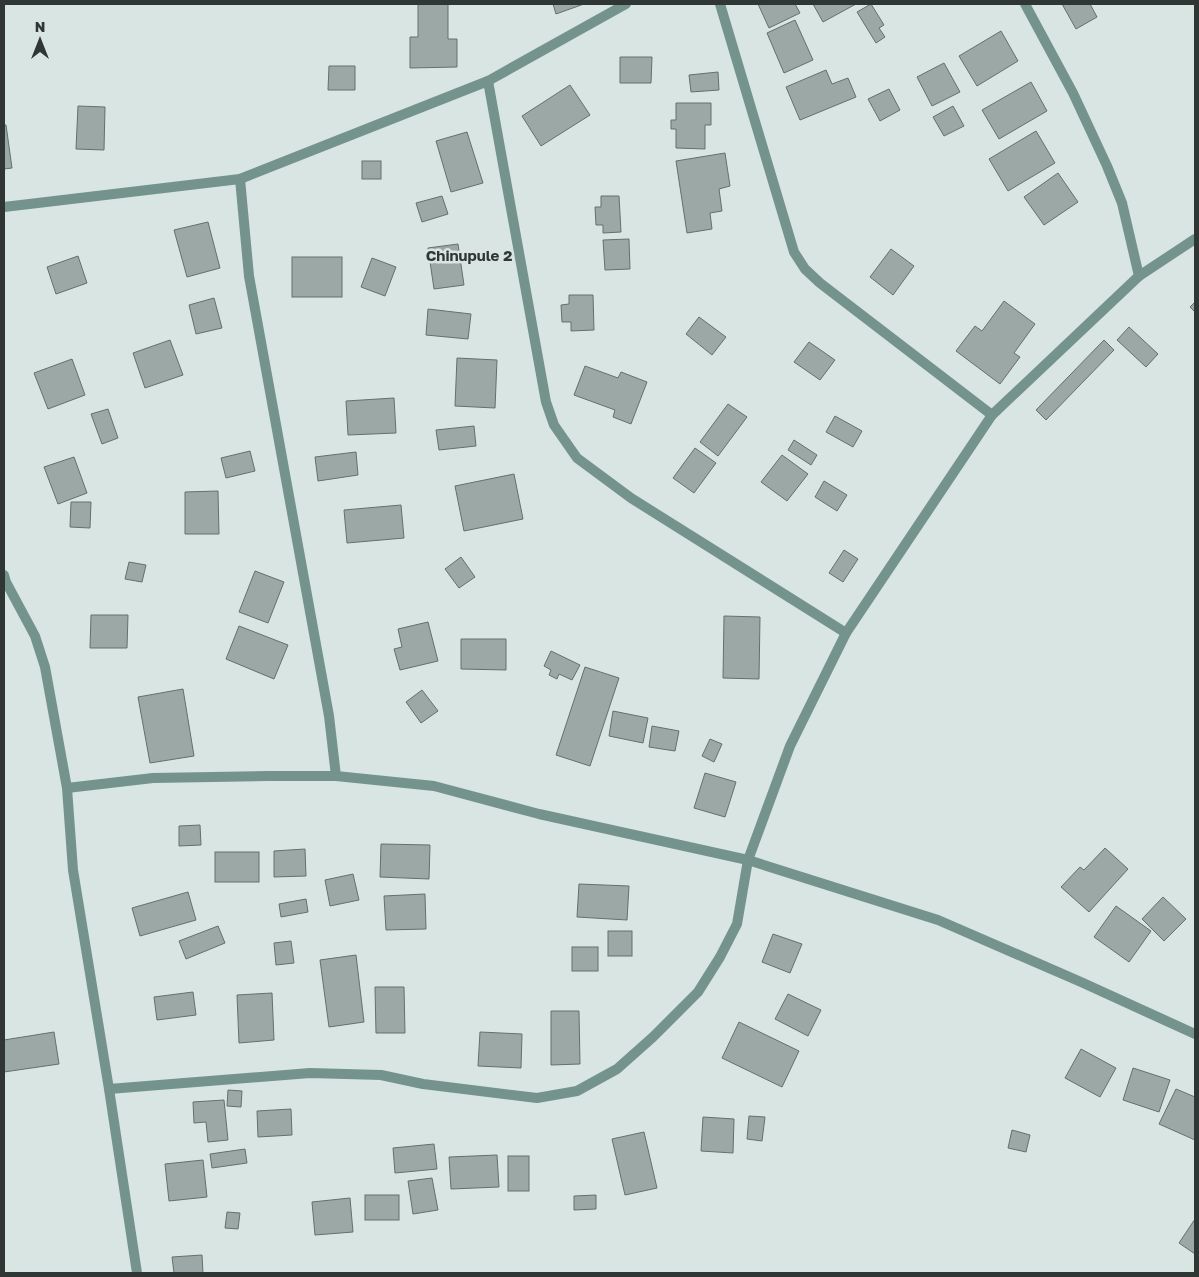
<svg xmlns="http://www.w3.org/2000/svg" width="1199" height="1277" font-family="'Golos Text',sans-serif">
<rect width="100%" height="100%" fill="#d8e5e2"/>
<g fill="#9ba8a5" stroke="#64706d">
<path d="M418 4H448V39H457V67L410 68V37H418Z"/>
<path d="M553 4H584L556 14Z"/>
<path d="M758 4H795L800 13 769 28Z"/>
<path d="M813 4H856L823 22Z"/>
<path d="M871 4 884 25 879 28 885 37 876 43 857 12Z"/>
<path d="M1062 4H1090L1097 17 1076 29Z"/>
<path d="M795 20 813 60 784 73 767 33Z"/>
<path d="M1001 31 1018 61 977 86 959 56Z"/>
<path d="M620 57H652L651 83H620Z"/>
<path d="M944 63 960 92 932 106 917 77Z"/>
<path d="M329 66H355V90H328Z"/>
<path d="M826 70 832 84 848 78 856 97 800 120 786 87Z"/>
<path d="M718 72 719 90 691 92 689 75Z"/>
<path d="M1031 82 1047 111 999 139 982 110Z"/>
<path d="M570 85 590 115 541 146 522 116Z"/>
<path d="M889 89 900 110 880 121 868 99Z"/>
<path d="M676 103H711V125H705V149L676 148V129H671V120H676Z"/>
<path d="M78 106 105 107 104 150 76 149Z"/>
<path d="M953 106 964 126 944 136 933 117Z"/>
<path d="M4 125H6L12 168 4 169Z"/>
<path d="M1036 131 1055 163 1008 191 989 159Z"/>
<path d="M467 132 483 183 451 192 436 141Z"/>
<path d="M725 153 730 186 719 189 722 211 710 213 712 229 687 233 676 161Z"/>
<rect x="362" y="161" width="19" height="18"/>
<path d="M1058 173 1078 202 1044 225 1024 197Z"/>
<path d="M442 196 448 214 422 222 416 203Z"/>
<path d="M601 196H619L621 232 603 233V225H596L595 207H601Z"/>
<path d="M208 222 220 268 187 277 174 230Z"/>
<path d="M629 239 630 269 605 270 603 240Z"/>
<path d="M458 244 464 285 434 289 428 248Z"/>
<path d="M891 249 914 266 893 295 870 277Z"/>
<path d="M78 256 87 283 56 294 47 267Z"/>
<rect x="292" y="257" width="50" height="40"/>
<path d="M372 258 396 267 385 296 361 287Z"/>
<path d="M569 295H593L594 330 571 331V322H562L561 305 569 304Z"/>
<path d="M214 298 222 328 196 334 189 305Z"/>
<path d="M1004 301 1035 324 1014 353 1020 357 1000 384 956 351 975 326 982 331Z"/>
<path d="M1195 302V312L1190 307Z"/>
<path d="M428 309 471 314 468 339 426 335Z"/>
<path d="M699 317 726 337 712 355 686 334Z"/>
<path d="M1129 327 1158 354 1146 367 1117 340Z"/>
<path d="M170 340 183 375 145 388 133 353Z"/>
<path d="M1104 340 1114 350 1046 420 1036 410Z"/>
<path d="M809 342 835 360 820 380 794 362Z"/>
<path d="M457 358 497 360 495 408 455 406Z"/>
<path d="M72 359 85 395 48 409 34 373Z"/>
<path d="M585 366 618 378 621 372 647 382 631 424 613 417 615 410 574 395Z"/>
<path d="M394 398 396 433 348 435 346 401Z"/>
<path d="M728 404 747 417 718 456 700 442Z"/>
<path d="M108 409 118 438 102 444 91 414Z"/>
<path d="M835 416 862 431 853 447 826 432Z"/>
<path d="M474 426 476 446 439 450 436 430Z"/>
<path d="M794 440 817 455 811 465 788 450Z"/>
<path d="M695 448 716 463 694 493 673 478Z"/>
<path d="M250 451 255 471 226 478 221 458Z"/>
<path d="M356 452 358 475 318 481 315 457Z"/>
<path d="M782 455 808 474 787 501 761 482Z"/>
<path d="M74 457 87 493 58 504 44 467Z"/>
<path d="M514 474 523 519 464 531 455 486Z"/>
<path d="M824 481 847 495 837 511 815 497Z"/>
<path d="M218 491 219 534H185V492Z"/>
<path d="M71 502H91L90 528 70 527Z"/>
<path d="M401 505 404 538 347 543 344 510Z"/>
<path d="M844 550 858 559 843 582 829 573Z"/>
<path d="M461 557 475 577 459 588 445 569Z"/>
<path d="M129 562 146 565 142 582 125 579Z"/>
<path d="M255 571 284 582 268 623 239 612Z"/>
<path d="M91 615H128L127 648H90Z"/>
<path d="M724 616 760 617 759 679 723 678Z"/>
<path d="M428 622 438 661 400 670 394 649 402 647 398 629Z"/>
<path d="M239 626 288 645 274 679 226 659Z"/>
<path d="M461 639H506V670L461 669Z"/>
<path d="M551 651 580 665 572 680 559 674 557 679 549 675 551 670 544 666Z"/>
<path d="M585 667 619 678 590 766 556 755Z"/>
<path d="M183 689 194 756 150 763 138 697Z"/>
<path d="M422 690 438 711 421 723 406 702Z"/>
<path d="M613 711 648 718 643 743 609 736Z"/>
<path d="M652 726 679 731 675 751 649 747Z"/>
<path d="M710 739 722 744 714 762 702 756Z"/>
<path d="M705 773 736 782 725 817 694 808Z"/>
<path d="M200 825 201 845 179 846V826Z"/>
<path d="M381 844 430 845 429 879 380 877Z"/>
<path d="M1105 848 1128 869 1089 912 1061 887 1080 867 1084 870Z"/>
<path d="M305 849 306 876 274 877V851Z"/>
<rect x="215" y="852" width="44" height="30"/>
<path d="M353 874 359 900 330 906 325 880Z"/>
<path d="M579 884 629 886 627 920 577 917Z"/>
<path d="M188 892 196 920 140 936 132 908Z"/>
<path d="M425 894 426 929 386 930 384 896Z"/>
<path d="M1163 897 1186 919 1164 941 1142 919Z"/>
<path d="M306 899 308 912 281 917 279 904Z"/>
<path d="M1116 906 1151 931 1129 962 1094 937Z"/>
<path d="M218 926 225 943 186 959 179 941Z"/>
<rect x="608" y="931" width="24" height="25"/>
<path d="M773 934 802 944 790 973 762 962Z"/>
<path d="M291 941 294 963 276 965 274 943Z"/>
<rect x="572" y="947" width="26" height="24"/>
<path d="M356 955 364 1022 329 1027 320 960Z"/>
<path d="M375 987H404L405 1033H376Z"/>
<path d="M193 992 196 1015 157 1020 154 997Z"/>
<path d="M272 993 274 1040 239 1043 237 995Z"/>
<path d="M788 994 821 1010 808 1036 775 1019Z"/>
<path d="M551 1011H579L580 1064 551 1065Z"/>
<path d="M739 1022 799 1051 782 1087 722 1058Z"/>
<path d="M54 1032 59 1064 4 1072V1040Z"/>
<path d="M480 1032 522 1034 521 1068 478 1066Z"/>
<path d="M1081 1049 1116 1068 1100 1097 1065 1078Z"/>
<path d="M1133 1068 1170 1080 1159 1112 1123 1100Z"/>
<path d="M1176 1089 1195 1097V1140L1159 1124Z"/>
<path d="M228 1090 242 1091 241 1107 227 1106Z"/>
<path d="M224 1100 228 1140 208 1142 206 1122 194 1123 193 1102Z"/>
<path d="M291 1109 292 1135 258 1137 257 1111Z"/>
<path d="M749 1116 765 1117 762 1141 747 1139Z"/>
<path d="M703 1117 734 1119 733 1153 701 1151Z"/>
<path d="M1012 1130 1030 1135 1026 1152 1008 1148Z"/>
<path d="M644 1132 657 1188 625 1195 612 1139Z"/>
<path d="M434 1144 437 1169 395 1173 393 1148Z"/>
<path d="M245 1149 247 1163 212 1168 210 1154Z"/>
<path d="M497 1155 499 1187 451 1189 449 1157Z"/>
<rect x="508" y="1156" width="21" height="35"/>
<path d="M203 1160 207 1197 169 1201 165 1164Z"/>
<path d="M432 1178 438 1210 413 1214 408 1181Z"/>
<rect x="365" y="1195" width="34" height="25"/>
<path d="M596 1195V1209L574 1210V1196Z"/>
<path d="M350 1198 353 1232 315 1235 312 1202Z"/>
<path d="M227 1212 240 1213 238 1229 225 1228Z"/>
<path d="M1195 1219V1254L1179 1243Z"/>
<path d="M202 1255 203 1273H174L172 1257Z"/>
</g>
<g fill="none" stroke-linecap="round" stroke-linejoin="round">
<g stroke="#74938c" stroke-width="10">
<path d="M720 4 794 252 805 269 820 283 992 415"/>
<path d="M1025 4 1073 93 1107 166 1122 203 1139 276"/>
<path d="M488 81 546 402 554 425 577 458 631 498 846 633"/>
<path d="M240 179 249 276 329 716 336 776"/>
<path d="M4 207 240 179 488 81 626 4"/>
<path d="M4 575 6 582 35 636 45 667 67 788 73 870 109 1089 137 1273"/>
<path d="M67 788 153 778 268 776H336L434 786 539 814 748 860 938 920 1081 982 1195 1034"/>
<path d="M109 1089 310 1073 381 1075 423 1084 537 1098 577 1091 617 1069 653 1037 698 992 720 957 737 924 748 860 790 746 846 633 992 415 1139 276 1195 239"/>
</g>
</g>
<g text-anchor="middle" stroke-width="5" stroke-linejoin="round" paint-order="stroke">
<g font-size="15" font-weight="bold" fill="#303634" stroke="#d8e5e2">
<text x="469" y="261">Chinupule 2</text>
</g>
</g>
<rect width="1199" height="1277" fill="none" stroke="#303634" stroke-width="10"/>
<g transform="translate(40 40)" stroke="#d8e5e2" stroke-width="4" paint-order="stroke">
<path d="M0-4L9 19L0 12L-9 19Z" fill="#303634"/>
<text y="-8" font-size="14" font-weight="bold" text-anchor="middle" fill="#303634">N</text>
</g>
</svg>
